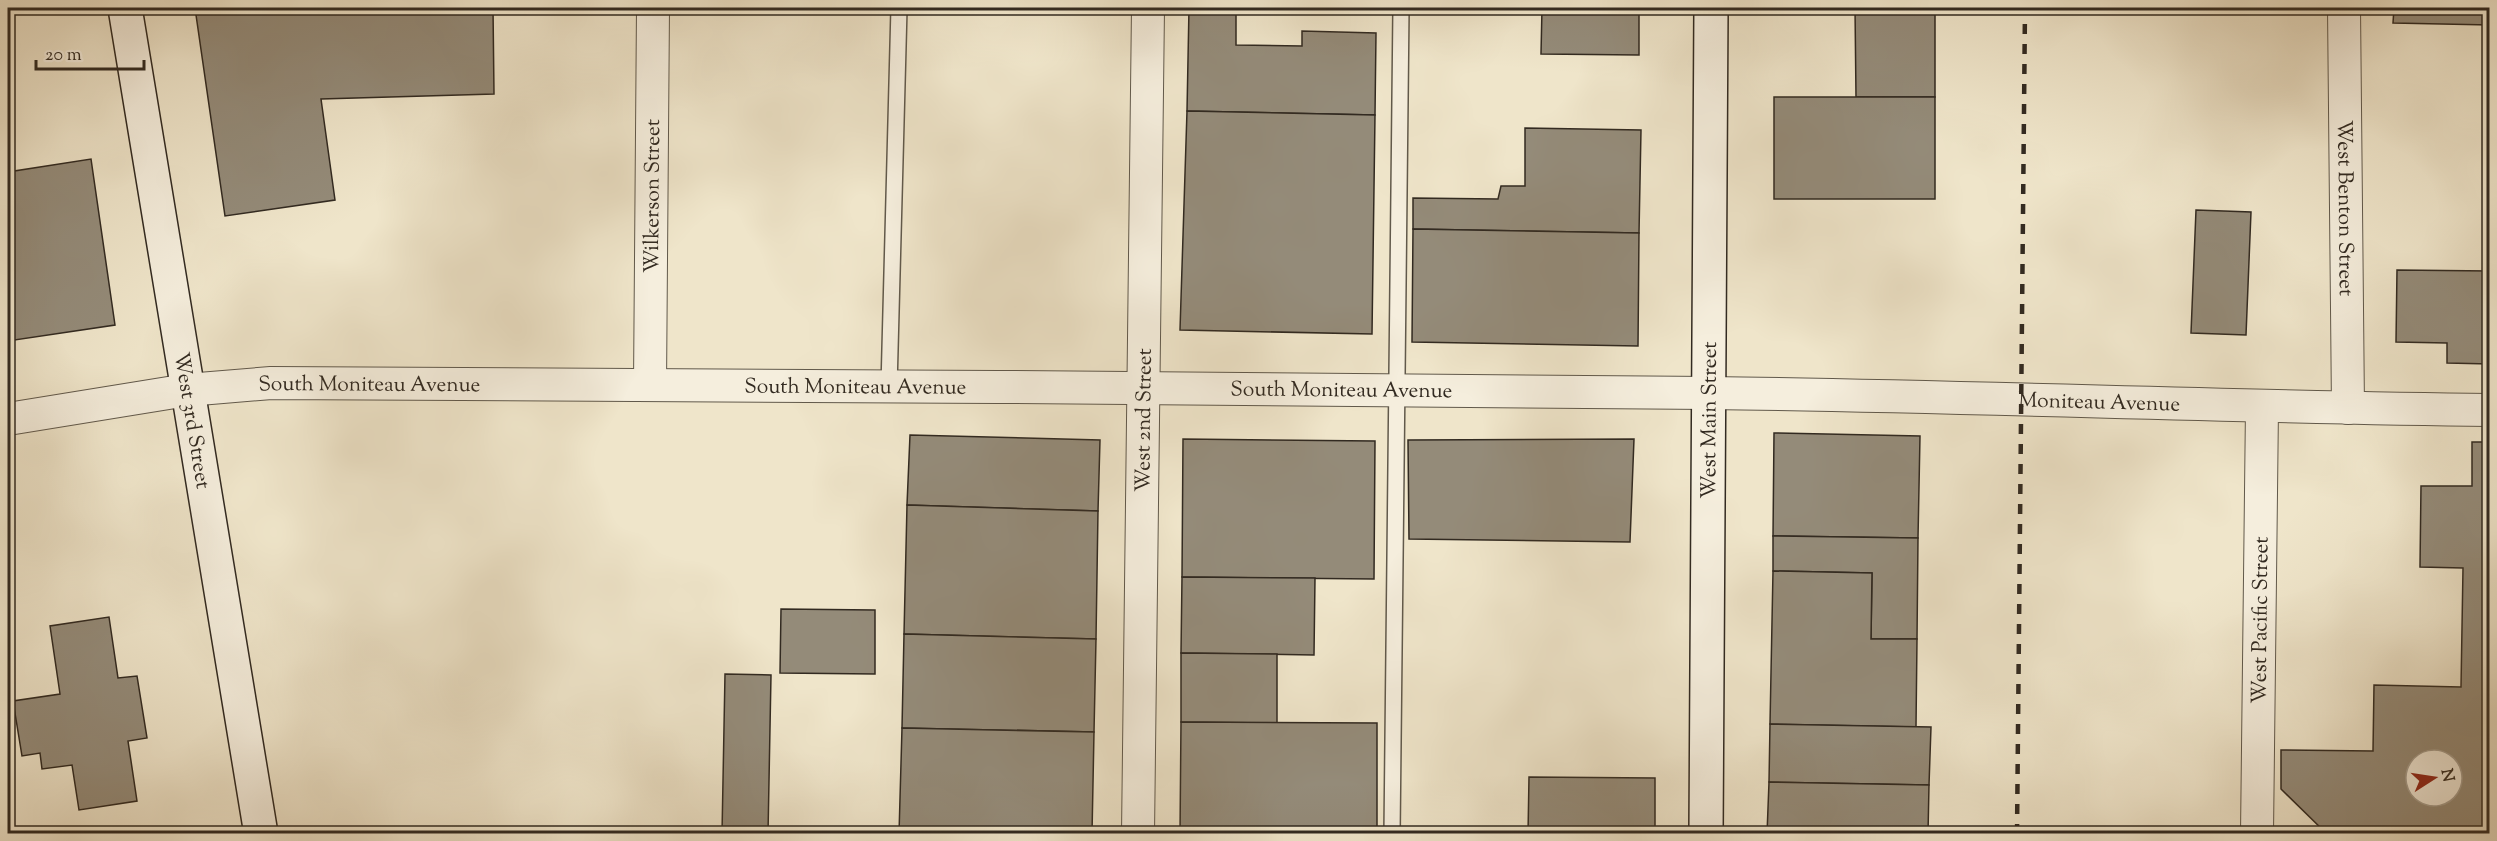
<svg xmlns="http://www.w3.org/2000/svg" width="2497" height="841" font-family="'Sorts Mill Goudy',serif">
<rect width="100%" height="100%" fill="#efe5ca"/>
<filter id="stains"><feTurbulence type="fractalNoise" baseFrequency=".00333" numOctaves="4"/><feColorMatrix values="0 0 0 0 .2 0 0 0 0 .09 0 0 0 0 .02 0 0 0 .5 -.17"/></filter>
<radialGradient id="worn" r=".72"><stop offset=".6" stop-color="#630" stop-opacity="0"/><stop offset="1" stop-color="#630" stop-opacity=".3"/></radialGradient>
<g fill="#948b79" stroke="#322a21" stroke-width="1.5" fill-rule="evenodd">
<path d="M195 8H493L494 94 321 99 335 200 225 216Z"/>
<path d="M1189 8H1236V45L1302 46V31L1376 33 1375 115 1187 111Z"/>
<path d="M1542 8H1639V55L1541 54Z"/>
<path d="M1855 8H1935V97H1856Z"/>
<path d="M2394 8H2490V25L2393 23Z"/>
<rect x="1774" y="97" width="161" height="102"/>
<path d="M1187 111 1375 115 1372 334 1180 330Z"/>
<path d="M1525 128 1641 130 1639 233 1413 229V198L1498 199 1501 186H1525Z"/>
<path d="M91 159 115 325 8 341V172Z"/>
<path d="M2196 210 2251 212 2246 335 2191 333Z"/>
<path d="M1413 229 1639 233 1638 346 1412 342Z"/>
<path d="M2397 270 2490 271V364L2447 363V343L2396 342Z"/>
<path d="M1774 433 1920 436 1918 538 1773 536Z"/>
<path d="M910 435 1100 440 1098 511 907 505Z"/>
<path d="M1183 439 1375 441 1374 579 1182 577Z"/>
<path d="M1634 439 1630 542 1409 539 1408 440Z"/>
<path d="M2472 442H2490V834H2327L2281 789V750L2373 751 2374 685 2461 687 2463 568 2420 567 2421 486H2472ZM2416 760H2452V796H2416Z"/>
<path d="M907 505 1098 511 1096 639 904 634Z"/>
<path d="M1773 536 1918 538 1917 639H1871L1872 573 1773 571Z"/>
<path d="M1773 571 1872 573 1871 639H1917L1916 727 1770 724Z"/>
<path d="M1182 577 1315 578 1314 655 1181 653Z"/>
<path d="M781 609 875 610V674L780 673Z"/>
<path d="M109 617 118 678 137 676 147 738 128 741 137 801 79 810 72 765 42 769 40 753 22 756 13 701 60 694 50 626Z"/>
<path d="M904 634 1096 639 1094 732 902 728Z"/>
<path d="M1181 653 1277 654V723L1181 722Z"/>
<path d="M725 674 771 675 768 834H722Z"/>
<path d="M1181 722 1377 723V834H1180Z"/>
<path d="M1770 724 1931 727 1929 785 1769 782Z"/>
<path d="M902 728 1094 732 1092 834H899Z"/>
<path d="M1529 777 1655 778V834H1528Z"/>
<path d="M1769 782 1929 785 1928 834H1767Z"/>
</g>
<g fill="none" stroke-linecap="round" stroke-linejoin="round">
<g stroke="#61594b" stroke-width="18">
<g id="lane">
<path d="M889 387 899 8"/>
<path d="M1392 834 1401 8"/>
</g>
</g>
<g stroke="#61594b" stroke-width="34">
<g id="street">
<path id="s1" d="M2344 8 2348 408"/>
<path id="s2" d="M650 385 653 8"/>
<path id="s3" d="M8 419 187 390 271 383C750 386 1230 387 1709 393 1969 396 2229 407 2490 410"/>
<path id="s4" d="M1138 834 1148 8"/>
<path id="s5" d="M2257 834 2262 407"/>
</g>
</g>
<g stroke="#322a21" stroke-width="36">
<g id="secondary">
<path id="s6" d="M125 8 261 834"/>
<path id="s7" d="M1706 834 1711 8"/>
</g>
</g>
<use href="#lane" stroke="#f5eedd" stroke-width="15"/>
<use href="#street" stroke="#f5eedd" stroke-width="32"/>
<use href="#secondary" stroke="#f5eedd" stroke-width="33"/>
<path stroke="#322a21" stroke-width="4.5" stroke-dasharray="10 10" stroke-linecap="butt" d="M2017 834 2025 8"/>
</g>
<g text-anchor="middle" stroke-width="4.5" stroke-linejoin="round" paint-order="stroke">
<g font-size="21" fill="#322a21" stroke="#f5eedd">
<text dy="7" stroke="none"><textPath href="#s2" startOffset="189">Wilkerson Street</textPath></text>
<text dy="7" stroke="none"><textPath href="#s1" startOffset="200">West Benton Street</textPath></text>
<text dy="7" stroke="none"><textPath href="#s3" startOffset="364">South Moniteau Avenue</textPath></text>
<text dy="7" stroke="none"><textPath href="#s3" startOffset="850">South Moniteau Avenue</textPath></text>
<text dy="7" stroke="none"><textPath href="#s3" startOffset="1336">South Moniteau Avenue</textPath></text>
<text dy="7" stroke="none"><textPath href="#s3" startOffset="2094">Moniteau Avenue</textPath></text>
<text dy="7" stroke="none"><textPath href="#s7" startOffset="414">West Main Street</textPath></text>
<text dy="7" stroke="none"><textPath href="#s6" startOffset="418">West 3rd Street</textPath></text>
<text dy="7" stroke="none"><textPath href="#s4" startOffset="414">West 2nd Street</textPath></text>
<text dy="7" stroke="none"><textPath href="#s5" startOffset="214">West Pacific Street</textPath></text>
</g>
</g>
<rect width="2497" height="841" fill="none" stroke="#efe5ca" stroke-width="30"/>
<rect x="9" y="9" width="2479" height="823" fill="none" stroke="#322a21" stroke-width="3"/>
<rect x="15" y="15" width="2467" height="811" fill="none" stroke="#322a21" stroke-width="1.5"/>
<g transform="translate(2434 778) rotate(78)"><circle r="28" fill="#f5eedd" stroke="#a7a092" stroke-width="1.5"/>
<path d="M0-4.5L10 22L0 15L-10 22Z" fill="#8f2418"/>
<text y="-9" font-size="16" font-weight="bold" text-anchor="middle" fill="#322a21">N</text>
</g>
<path d="M36 60v9h108v-9" fill="none" stroke="#322a21" stroke-width="3"/>
<text x="45" y="60" font-size="18" fill="#322a21" stroke="#f5eedd" stroke-width="4.5" paint-order="stroke">20 m</text>
<rect width="100%" height="100%" filter="url(#stains)"/>
<rect width="100%" height="100%" fill="url(#worn)"/>
</svg>
